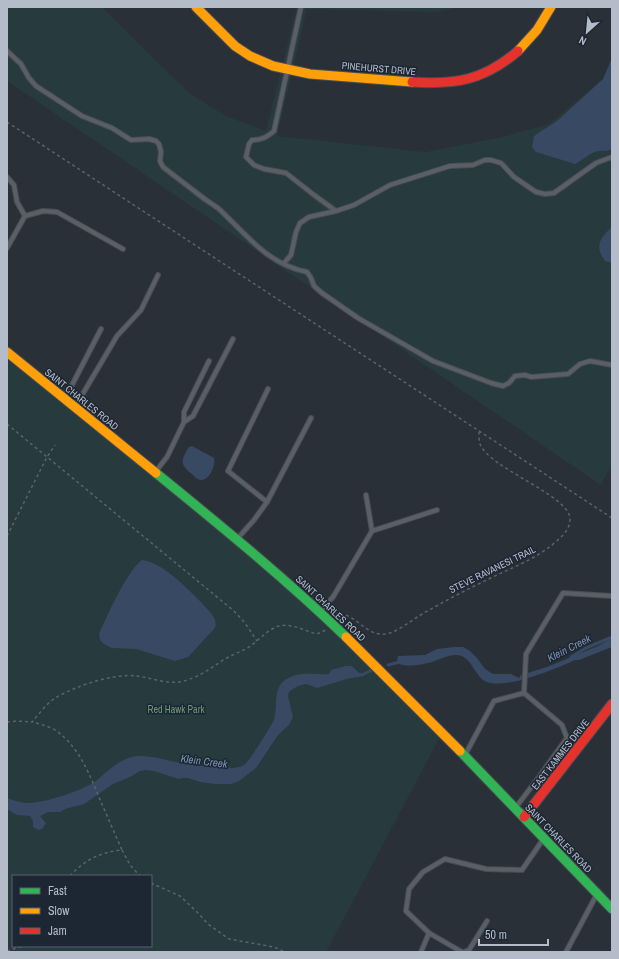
<svg xmlns="http://www.w3.org/2000/svg" width="619" height="959" font-family="'Archivo Narrow',sans-serif">
<rect width="100%" height="100%" fill="#2a3038"/>
<g fill="#273a3e" fill-rule="evenodd">
<path d="M7 7H102L189 93 226 116 266 131 297 7H462L436 12 307 9 277 136 426 152 503 137 549 124 603 79 612 58V464L601 485 7 81Z"/>
<path d="M7 351 311 602 442 733 326 952H7ZM13 876H151V946H13Z"/>
</g>
<g fill="#384963">
<path d="M612 58V149C605 152 605 150 599 151 590 152 583 160 575 164L536 152 532 147 534 136 557 121 603 79Z"/>
<path d="M612 227V263L605 261C594 246 600 238 612 227Z"/>
<path d="M192 446 214 458C216 465 209 481 201 480 198 480 195 477 193 475 179 464 181 460 189 447Z"/>
<path d="M142 560C162 562 188 589 202 603 206 608 213 614 215 620 216 624 216 626 214 629L188 657 175 661 136 649 112 648 104 644 100 640 99 634C107 616 127 571 142 560Z"/>
<path d="M612 638V647L579 660H575C558 668 497 694 482 679 473 671 470 655 456 655 448 655 440 659 432 662 422 665 409 667 399 664L397 661 398 656 425 655 437 649 454 647H463L470 651 477 658 485 669 493 674H511L519 678 521 675 547 667 598 646Z"/>
<path d="M346 666H352L362 676 347 679 317 688 306 684 298 686 293 689 289 692 288 696 293 717 289 725 278 735 256 768 239 781 231 784H215L200 782 188 778H182L179 779 154 771 146 770 140 771 130 777 113 784 84 804 65 809 60 812H48L40 816 46 823 42 829 38 830 33 827V821L30 816 17 815 7 809V798C13 800 19 802 24 803 43 804 81 791 96 781 108 771 120 758 137 756 153 755 171 762 188 764 198 766 210 766 221 767 229 768 237 769 244 765 249 762 271 726 274 720 279 703 270 684 293 676 305 672 317 675 329 674L331 670Z"/>
</g>
<g fill="none" stroke-linecap="round" stroke-linejoin="round">
<g stroke="#384963" stroke-width="3">
<path d="M571 657 586 648 612 637"/>
<path d="M388 665 400 662"/>
<path d="M356 674 362 675 374 669"/>
</g>
<g stroke="#484c53" stroke-width="6">
<g id="lane">
<path d="M301 7 274 131C267 137 262 140 252 140L249 144 246 157 254 165 264 169 286 173 314 195 336 211 354 205 390 185 450 166 473 165 485 160H491L501 163 514 177 536 192 545 194 554 193 596 163 612 157"/>
<path d="M7 51 21 64 29 78 36 86 82 116 112 128 131 140 149 139 156 141 159 144 161 152 160 161 163 167C176 177 189 187 202 197 207 201 214 205 219 209 247 235 267 264 307 272L311 278 314 286 322 293 358 318 433 361 491 383 503 386 509 383 515 376 525 375 531 377 568 374 580 364 590 361 612 365"/>
<path d="M7 177 14 185 17 202 25 216"/>
<path d="M7 248 25 216 43 211 57 212 123 249"/>
<path d="M284 263 291 255 296 232 300 223 309 217 336 211"/>
<path d="M63 397 71 387 101 329"/>
<path d="M75 407 117 336 141 310 158 275"/>
<path d="M184 422V412L209 361"/>
<path d="M156 471 167 457 184 422 193 416 233 339"/>
<path d="M366 495 372 531"/>
<path d="M267 502 311 418"/>
<path d="M237 539 254 520 267 502 228 471 268 389"/>
<path d="M320 611 333 597 372 531 437 510"/>
<path d="M524 693 526 654 563 593 612 596"/>
<path d="M465 755 494 701 524 693"/>
<path d="M516 807 539 777 567 738 562 725 524 693"/>
<path d="M421 952 429 933"/>
<path d="M462 952 429 933 406 911 409 889 423 872 445 859 486 869 522 870 544 838"/>
<path d="M464 952 469 950 487 921"/>
<path d="M566 952 597 894"/>
</g>
</g>
<g stroke="#484c53" stroke-width="11">
<g id="fast">
<path d="M156 473C221 526 286 579 346 637"/>
<path d="M460 751 612 909"/>
</g>
</g>
<g stroke="#484c53" stroke-width="11">
<g id="slow">
<path d="M196 7 235 46 250 56 273 66 310 74 412 82"/>
<path d="M518 51 537 30 551 7"/>
<path d="M7 352 156 473"/>
<path d="M346 637 460 751"/>
</g>
</g>
<g stroke="#484c53" stroke-width="11">
<g id="jam">
<path d="M412 82C456 85 484 80 518 51"/>
<path d="M524 817 612 704"/>
</g>
</g>
<g stroke="#5d636a" stroke-width="1.5" stroke-dasharray="3 3" stroke-linecap="butt">
<path d="M7 122 612 518"/>
<path d="M7 424 234 611 245 623 257 641"/>
<path d="M7 536 47 457 55 445"/>
<path d="M341 618 345 615C359 619 368 636 385 634 396 633 409 622 419 616 444 601 470 588 497 575 514 567 532 560 548 548 557 541 571 531 570 518 568 495 489 468 480 444 479 441 479 436 479 432"/>
<path d="M7 722 17 721 32 722"/>
<path d="M122 850 130 865 140 876"/>
<path d="M70 876C84 860 101 852 122 850 115 834 108 818 101 802 90 776 80 747 55 730 48 726 40 724 32 722 39 714 46 704 55 698 76 686 113 673 137 676 152 678 169 685 184 681 198 677 208 670 219 663 228 656 239 653 249 647 258 641 268 629 279 626 293 623 304 631 317 634L326 630"/>
<path d="M151 883 180 896 198 913 208 924 229 939 274 947 285 952"/>
<path d="M7 951 23 946"/>
</g>
<use href="#lane" stroke="#5a5e66" stroke-width="4"/>
<use href="#fast" stroke="#30b455" stroke-width="9"/>
<use href="#slow" stroke="#ff9f0a" stroke-width="9"/>
<use href="#jam" stroke="#e5322d" stroke-width="9"/>
</g>
<g text-anchor="middle" stroke-width="3" stroke-linejoin="round" paint-order="stroke">
<g font-size="10" fill="#b4bcc9" stroke="#1d2633">
<text transform="translate(379 68) rotate(5)" y="4">PINEHURST DRIVE</text>
<text transform="translate(82 399) rotate(39)" y="4">SAINT CHARLES ROAD</text>
<text transform="translate(492 569) rotate(-26)" y="4">STEVE RAVANESI TRAIL</text>
<text transform="translate(331 608) rotate(43)" y="4">SAINT CHARLES ROAD</text>
<text transform="translate(560 754) rotate(-52)" y="4">EAST KAMMES DRIVE</text>
<text transform="translate(559 838) rotate(46)" y="4">SAINT CHARLES ROAD</text>
</g>
<g font-size="10" fill="#6b9a76" stroke="#1d2633">
<text x="176" y="713">Red Hawk Park</text>
</g>
<g font-size="11" font-style="italic" fill="#7c92b1" stroke="#1d2633">
<text transform="translate(569 648) rotate(-27)" y="4">Klein Creek</text>
<text transform="translate(204 761) rotate(7)" y="4">Klein Creek</text>
</g>
</g>
<rect width="619" height="959" fill="none" stroke="#b4bcc9" stroke-width="16"/>
<rect x="12" y="875" width="140" height="72" fill="#1d2633" stroke="#59626f"/>
<rect x="20" y="888" width="20" height="6" fill="#30b455" stroke="#59626f"/>
<text x="48" y="895" font-size="12" fill="#b4bcc9">Fast</text>
<rect x="20" y="908" width="20" height="6" fill="#ff9f0a" stroke="#59626f"/>
<text x="48" y="915" font-size="12" fill="#b4bcc9">Slow</text>
<rect x="20" y="928" width="20" height="6" fill="#e5322d" stroke="#59626f"/>
<text x="48" y="935" font-size="12" fill="#b4bcc9">Jam</text>
<g transform="translate(587 32) rotate(207)" stroke="#1d2633" stroke-width="3" paint-order="stroke">
<path d="M0-3L7 15L0 10L-7 15Z" fill="#b4bcc9"/>
<text y="-6" font-size="11" font-weight="bold" text-anchor="middle" fill="#b4bcc9">N</text>
</g>
<path d="M479 939v6h69v-6" fill="none" stroke="#b4bcc9" stroke-width="2"/>
<text x="485" y="939" font-size="12" fill="#b4bcc9" stroke="#1d2633" stroke-width="3" paint-order="stroke">50 m</text>
</svg>
